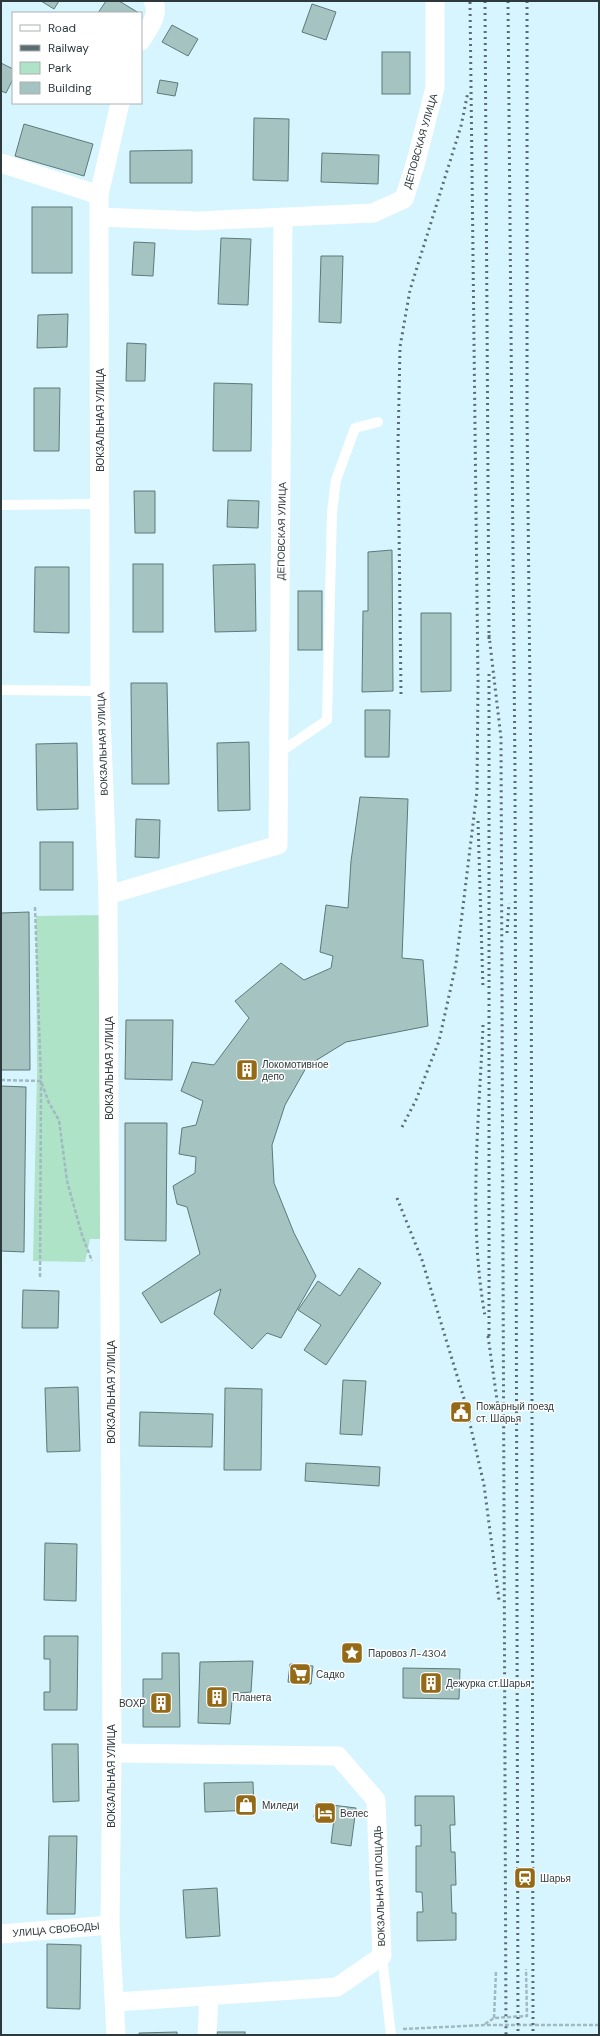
<svg xmlns="http://www.w3.org/2000/svg" width="600" height="2036" font-family="'DM Sans',sans-serif">
<rect width="100%" height="100%" fill="#d7f5fe"/>
<path fill="#afe3c8" d="M102 915 103 1239H90L85 1262 33 1261 37 1072 36 916Z"/>
<g fill="#a4c3c1" stroke="#5d7a78">
<path d="M41 1H59L54 9Z"/>
<path d="M106 1H119L139 13H98Z"/>
<path d="M312 4 336 12 326 40 302 32Z"/>
<path d="M172 25 198 39 188 56 162 42Z"/>
<rect x="382" y="52" width="28" height="42"/>
<path d="M1 63 13 69V79L6 93 1 91Z"/>
<path d="M160 80 178 83 175 96 157 93Z"/>
<path d="M254 118 289 119 288 181 253 180Z"/>
<path d="M24 124 93 144 84 176 15 156Z"/>
<path d="M192 150V183H130V151Z"/>
<path d="M322 153 379 155 378 184 321 182Z"/>
<rect x="32" y="207" width="40" height="66"/>
<path d="M221 238 251 239 248 305 218 304Z"/>
<path d="M134 242 155 243 153 276 132 275Z"/>
<path d="M321 256H343L341 323 319 322Z"/>
<path d="M68 314 67 347 37 348 38 315Z"/>
<path d="M127 343 146 344 145 381H126Z"/>
<path d="M214 383 252 384 251 451H213Z"/>
<path d="M34 388H60L59 451H34Z"/>
<path d="M134 491H155V533H135Z"/>
<path d="M228 500 259 501 258 528 227 527Z"/>
<path d="M392 550 393 691 362 692 363 611H368V552Z"/>
<rect x="133" y="564" width="30" height="68"/>
<path d="M255 564 256 631 215 632 213 565Z"/>
<path d="M35 567H69V633L34 632Z"/>
<rect x="298" y="591" width="24" height="59"/>
<path d="M421 613H451V691L421 692Z"/>
<path d="M131 683H167L169 784H132Z"/>
<path d="M365 710H390L389 757H365Z"/>
<path d="M249 742 250 810 218 811 217 743Z"/>
<path d="M77 743 78 809 37 810 36 744Z"/>
<path d="M360 797 408 799 402 958 423 960 428 1026 346 1042 307 1066 302 1075 285 1105 272 1145 274 1183 294 1233 316 1276 281 1338 267 1333 252 1349 214 1314 221 1289 161 1323 142 1293 200 1254 187 1207 177 1204 173 1186 195 1173 196 1157 179 1154 182 1128 196 1125 203 1101 181 1091 192 1062 214 1065 249 1018 235 1001 281 963 304 980 331 968 333 956 320 952 326 905 348 908 351 861Z"/>
<path d="M136 819 160 820 159 858 135 857Z"/>
<rect x="40" y="842" width="33" height="48"/>
<path d="M29 912 30 1070H1V913Z"/>
<path d="M126 1020H173L172 1080 125 1079Z"/>
<path d="M1 1086 26 1087 24 1252 1 1251Z"/>
<path d="M125 1123H167L166 1241 125 1240Z"/>
<path d="M359 1268 381 1283 326 1365 304 1350 321 1325 298 1310 318 1281 340 1296Z"/>
<path d="M23 1290 59 1291 58 1328H22Z"/>
<path d="M343 1380 366 1381 362 1435 340 1434Z"/>
<path d="M78 1387 80 1451 47 1452 45 1388Z"/>
<path d="M225 1388 262 1389 261 1470H224Z"/>
<path d="M140 1412 213 1414 212 1447 139 1446Z"/>
<path d="M306 1463 380 1467 379 1486 305 1481Z"/>
<path d="M45 1543 77 1544 76 1601 44 1600Z"/>
<path d="M44 1636H78L77 1710H44V1692H50V1659H44Z"/>
<path d="M162 1653H179L180 1727H143V1679H162Z"/>
<path d="M253 1661 251 1692 240 1693 232 1701 230 1724 198 1723 200 1662Z"/>
<path d="M290 1664 313 1666 311 1684 288 1682Z"/>
<path d="M403 1668 460 1669 459 1699 403 1698Z"/>
<path d="M52 1744H78L79 1801 53 1802Z"/>
<path d="M253 1782 254 1810 205 1812 204 1783Z"/>
<path d="M415 1796H454L455 1825H450L451 1852H455L456 1885H451L452 1913H456V1940L417 1941V1912H423L422 1892H416V1846H421V1825L415 1826Z"/>
<path d="M316 1803 356 1808 351 1846 331 1843 334 1819 314 1817Z"/>
<path d="M49 1836H77L75 1914H47Z"/>
<path d="M217 1888 220 1936 186 1938 183 1890Z"/>
<path d="M47 1944 81 1945 80 2009 47 2008Z"/>
<path d="M177 2032V2035H139V2033Z"/>
<rect x="217" y="2032" width="28" height="3"/>
</g>
<g fill="none" stroke-linecap="round" stroke-linejoin="round">
<g stroke="#a1b9c0" stroke-width="2.5" stroke-dasharray="4 2" stroke-linecap="butt">
<path d="M35 907 41 1081 40 1279"/>
<path d="M1 1080 41 1081 49 1103 59 1120 67 1181 82 1235 92 1261"/>
<path d="M494 2018 496 1971"/>
<path d="M485 2024 494 2018 527 2016 526 1969"/>
<path d="M403 2029 485 2025H599"/>
</g>
<g stroke="#fff" stroke-width="10">
<path d="M1 505 100 504"/>
<path d="M1 690 100 691"/>
<path d="M279 753 327 720 332 512 336 480 355 428 378 422"/>
<path d="M382 1956 391 2035"/>
</g>
<g stroke="#fff" stroke-width="19">
<path d="M141 41C148 29 161 14 153 1"/>
<path d="M1 163 99 195"/>
<path d="M99 217 197 221 373 213 404 199 415 165 435 88V1"/>
<path d="M108 895 278 845 283 218"/>
<path d="M112 1753 338 1756 376 1800 382 1956 337 1987 116 2002"/>
<path d="M1 1934 110 1925"/>
<path d="M116 2035 110 1925 112 1753 108 895 100 691 99 217V195L120 103"/>
<path d="M207 2035 209 1996"/>
</g>
<g stroke="#5c6d72" stroke-width="3" stroke-dasharray="2 4" stroke-linecap="butt">
<path d="M485 1 489 640"/>
<path d="M508 1 515 773 518 2035"/>
<path d="M527 1V413L531 787 533 2035"/>
<path d="M489 635 501 738 506 2035"/>
<path d="M489 674V1340"/>
<path d="M401 694 398 446 400 347 410 290 461 126 468 92"/>
<path d="M478 821 483 989"/>
<path d="M507 933 509 903"/>
<path d="M483 1025C479 1121 468 1221 485 1316"/>
<path d="M402 1127 416 1100 439 1041 456 964 477 791 478 681 470 1"/>
<path d="M397 1198 422 1260 465 1402 484 1485 499 1600"/>
<path d="M488 1336 498 1407"/>
</g>
</g>
<defs>
<g id="building-square" transform="scale(1.15)"><rect x="-9" y="-9" width="18" height="18" rx="4" fill="#956a16" stroke="#fff"/><path d="M-4-6H4V6H1V3H-1V6H-4ZM-2.5-4.3h1.7v1.8h-1.7ZM.8-4.3h1.7v1.8H.8ZM-2.5-1h1.7V.8h-1.7ZM.8-1h1.7V.8H.8Z" fill="#fff"/></g>
<g id="civic-square" transform="scale(1.15)"><rect x="-9" y="-9" width="18" height="18" rx="4" fill="#956a16" stroke="#fff"/><path d="M-.6-6.5H3V-4.5H.6V-3L4-1V1h2V6H-6V1h2V-1L-.6-3ZM-1.2 2.5V6h2.4V2.5Z" fill="#fff"/></g>
<g id="sight-square" transform="scale(1.15)"><rect x="-9" y="-9" width="18" height="18" rx="4" fill="#956a16" stroke="#fff"/><path d="M0-6L1.8-2.2L6-1.7L2.9 1.2L3.7 5.4L0 3.3L-3.7 5.4L-2.9 1.2L-6-1.7L-1.8-2.2Z" fill="#fff"/></g>
<g id="supermarket-square" transform="scale(1.15)"><rect x="-9" y="-9" width="18" height="18" rx="4" fill="#956a16" stroke="#fff"/><path d="M-6-5.5h2.5l.6 2H6L4.5 2H-2.5L-4.4-4H-6ZM-1.5 3.2a1.3 1.3 0 1 0 .1 0ZM3 3.2a1.3 1.3 0 1 0 .1 0Z" fill="#fff"/></g>
<g id="shop-square" transform="scale(1.15)"><rect x="-9" y="-9" width="18" height="18" rx="4" fill="#956a16" stroke="#fff"/><path d="M-5-2.5h2.3a2.7 3.5 0 0 1 5.4 0H5L5.5 6h-11ZM-1.5-2.5h3a1.5 2.3 0 0 0-3 0Z" fill="#fff"/></g>
<g id="hotel-square" transform="scale(1.15)"><rect x="-9" y="-9" width="18" height="18" rx="4" fill="#956a16" stroke="#fff"/><path d="M-6-4.5h1.5V1H6V5H4.5V3h-9V5H-6ZM-4 0a1.8 1.8 0 1 1 3.6 0ZM.5 0V-2.5h3Q6-2.5 6 0Z" fill="#fff"/></g>
<g id="station-square" transform="scale(1.15)"><rect x="-9" y="-9" width="18" height="18" rx="4" fill="#956a16" stroke="#fff"/><path d="M-3-6H3Q5-6 5-4V2Q5 4 3 4L4.5 6H3L1.5 4h-3L-3 6H-4.5L-3 4Q-5 4-5 2V-4Q-5-6-3-6ZM-3.5-4v3h7v-3ZM-3.5 1v1.5H-2V1ZM2 1v1.5H3.5V1Z" fill="#fff"/></g>
</defs>
<g fill-rule="evenodd">
<use href="#building-square" x="247" y="1070"/>
<use href="#civic-square" x="461" y="1412"/>
<use href="#sight-square" x="352" y="1653"/>
<use href="#supermarket-square" x="300" y="1674"/>
<use href="#building-square" x="431" y="1683"/>
<use href="#building-square" x="217" y="1697"/>
<use href="#building-square" x="161" y="1703"/>
<use href="#shop-square" x="246" y="1805"/>
<use href="#hotel-square" x="325" y="1813"/>
<use href="#station-square" x="525" y="1878"/>
</g>
<g text-anchor="middle" stroke-width="3" stroke-linejoin="round" paint-order="stroke">
<g font-size="10" fill="#2d393c" stroke="#fff">
<text transform="translate(420 141) rotate(-74)" y="4">ДЕПОВСКАЯ УЛИЦА</text>
<text transform="translate(100 420) rotate(-90)" y="4">ВОКЗАЛЬНАЯ УЛИЦА</text>
<text transform="translate(281 531) rotate(-89)" y="4">ДЕПОВСКАЯ УЛИЦА</text>
<text transform="translate(102 744) rotate(-92)" y="4">ВОКЗАЛЬНАЯ УЛИЦА</text>
<text transform="translate(109 1068) rotate(-90)" y="4">ВОКЗАЛЬНАЯ УЛИЦА</text>
<text transform="translate(111 1392) rotate(-90)" y="4">ВОКЗАЛЬНАЯ УЛИЦА</text>
<text transform="translate(111 1776) rotate(-90)" y="4">ВОКЗАЛЬНАЯ УЛИЦА</text>
<text transform="translate(379 1886) rotate(-92)" y="4">ВОКЗАЛЬНАЯ ПЛОЩАДЬ</text>
<text transform="translate(56 1929) rotate(-5)" y="4">УЛИЦА СВОБОДЫ</text>
</g>
<g font-size="10" fill="#2d393c" stroke="#fff" text-anchor="start">
<text x="262" y="1068">Локомотивное<tspan x="262" dy="12">депо</tspan></text>
<text x="476" y="1410">Пожарный поезд<tspan x="476" dy="12">ст. Шарья</tspan></text>
<text x="368" y="1657">Паровоз Л-4304</text>
<text x="316" y="1678">Садко</text>
<text x="446" y="1687">Дежурка ст.Шарья</text>
<text x="232" y="1701">Планета</text>
<text x="146" y="1707" text-anchor="end">ВОХР</text>
<text x="262" y="1809">Миледи</text>
<text x="340" y="1817">Велес</text>
<text x="540" y="1882">Шарья</text>
</g>
</g>
<rect width="600" height="2036" fill="none" stroke="#2d393c" stroke-width="4"/>
<rect x="12" y="12" width="130" height="92" fill="#ffffff" stroke="#abb0b1"/>
<rect x="20" y="25" width="20" height="6" fill="#ffffff" stroke="#abb0b1"/>
<text x="48" y="32" font-size="12" fill="#2d393c">Road</text>
<rect x="20" y="45" width="20" height="6" fill="#5c6d72" stroke="#abb0b1"/>
<text x="48" y="52" font-size="12" fill="#2d393c">Railway</text>
<rect x="20" y="62" width="20" height="12" fill="#afe3c8" stroke="#abb0b1"/>
<text x="48" y="72" font-size="12" fill="#2d393c">Park</text>
<rect x="20" y="82" width="20" height="12" fill="#a4c3c1" stroke="#abb0b1"/>
<text x="48" y="92" font-size="12" fill="#2d393c">Building</text>
</svg>
